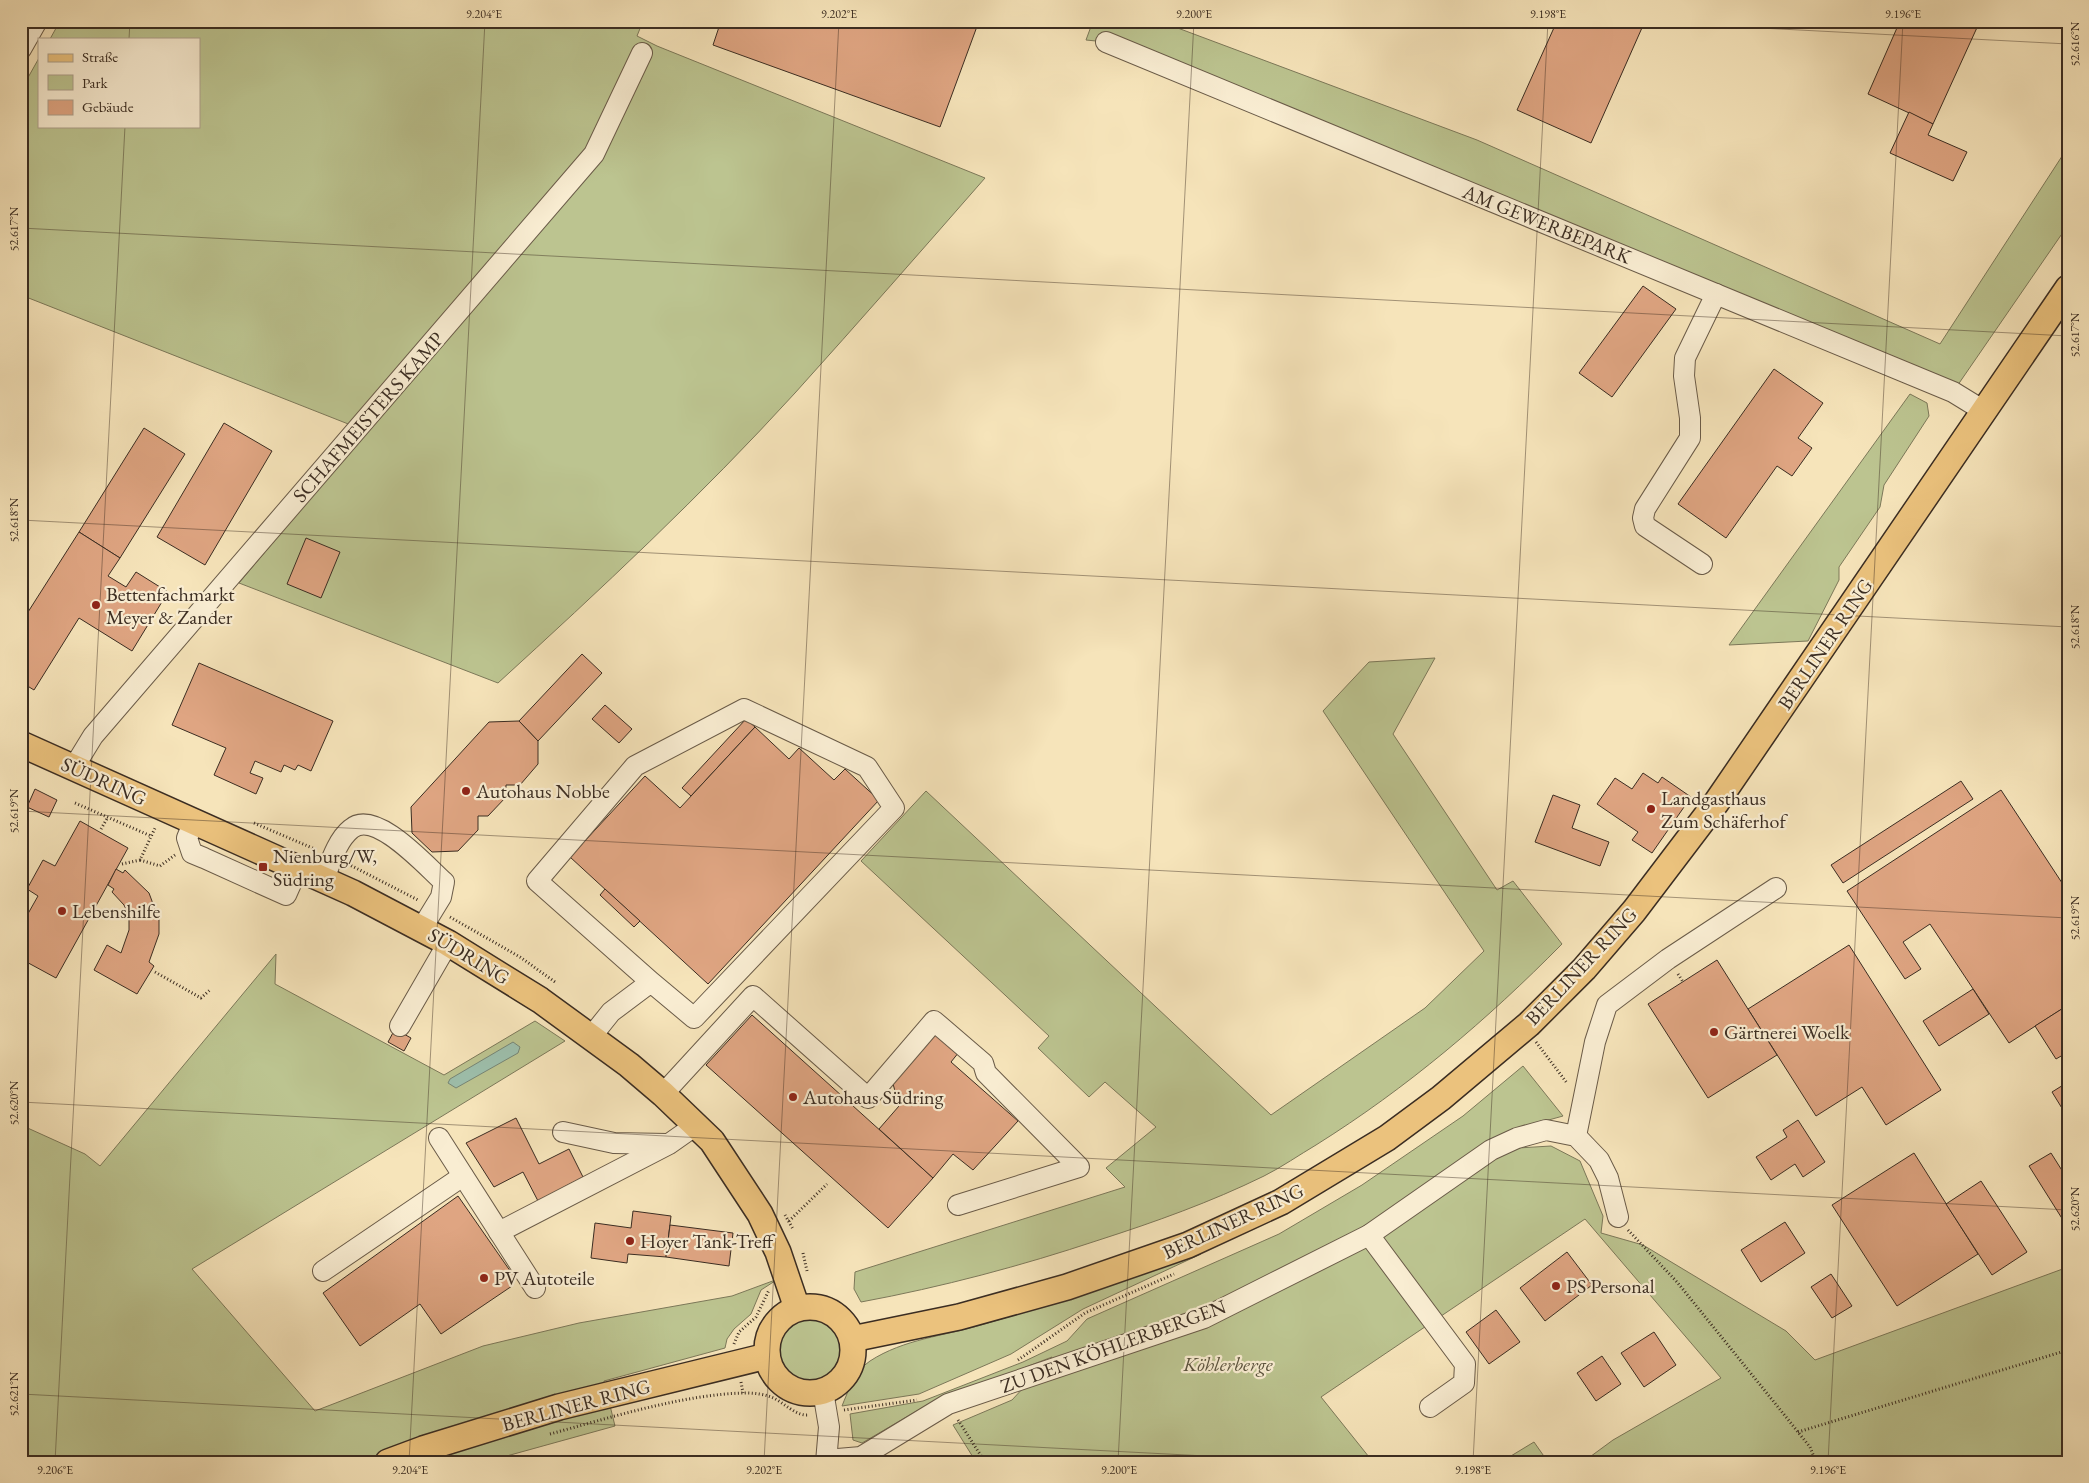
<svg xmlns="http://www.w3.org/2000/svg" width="2089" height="1483" font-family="'EB Garamond',serif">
<rect width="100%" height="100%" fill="#f6e4ba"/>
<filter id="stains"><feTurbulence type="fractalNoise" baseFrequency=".004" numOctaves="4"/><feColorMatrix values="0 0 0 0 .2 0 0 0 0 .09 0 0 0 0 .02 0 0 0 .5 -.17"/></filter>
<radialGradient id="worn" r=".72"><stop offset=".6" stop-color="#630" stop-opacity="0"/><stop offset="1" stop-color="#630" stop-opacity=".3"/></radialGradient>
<g fill="#bcc490" stroke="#7c7859">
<path d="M60 21H643L637 36 657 46 985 178C922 250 859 322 795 393 702 495 600 590 498 683L239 583 366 431 21 295V90L39 58V126H199V39H50Z"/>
<path d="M1093 21H1159L1477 140 1940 344 2068 147V225L1953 392 1106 42 1086 40Z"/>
<path d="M1910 394 1927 403 1929 416 1884 485 1880 507 1839 567V580L1808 641 1729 645Z"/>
<path d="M1435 658 1393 734 1497 890 1513 881 1562 944C1487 1020 1407 1088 1316 1145 1299 1155 1282 1167 1264 1176 1211 1202 1155 1222 1099 1240 1021 1266 942 1287 861 1302L854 1289 855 1272 1125 1187 1106 1168 1156 1127 1105 1082 1089 1097 1038 1048 1049 1036 861 861 926 791 1271 1115 1425 1008 1484 951 1323 711 1369 662Z"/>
<path d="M276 954 275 984 444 1075 535 1021 565 1041 192 1269 315 1411 483 1346 579 1323 732 1296 778 1279 761 1290 751 1314 734 1329 727 1339 725 1348 604 1381 615 1426 485 1462H21V1125L85 1154 100 1166Z"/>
<path d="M1523 1066 1563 1116 1509 1131 1518 1148 1551 1146 1580 1161 1603 1216 1601 1233 1643 1245 1786 1331 1815 1360 2068 1267V1462H1583L1613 1440 1721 1378 1585 1219 1321 1397 1373 1462H976L953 1425 1012 1400 1052 1357 927 1405 862 1443 853 1440 850 1414 923 1401 1023 1362 1067 1341 1087 1319 1279 1234 1362 1185 1463 1116Z"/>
<path d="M1205 1249 1201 1254 1083 1309 1011 1354 919 1394 842 1406C848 1391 856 1370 870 1361 904 1339 944 1336 981 1325 1057 1303 1132 1279 1205 1249Z"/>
<circle cx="809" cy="1349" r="33"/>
<path d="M1534 1442 1548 1462H1501Z"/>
</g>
<path fill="#9dbfac" stroke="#768575" d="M513 1042 520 1047 518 1053 456 1088 448 1083 450 1079Z"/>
<g fill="#dfa582" stroke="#3b2d22">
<path d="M721 21H979L940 127 713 45Z"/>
<path d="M1557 21H1645L1591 143 1517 110Z"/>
<path d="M1900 21H1980L1933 124 1868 94Z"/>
<path d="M1909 112 1933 124 1928 135 1967 152 1953 181 1890 153Z"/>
<path d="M1643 286 1676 309 1612 397 1579 373Z"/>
<path d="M1774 369 1823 403 1798 438 1812 448 1792 476 1777 466 1726 538 1678 504Z"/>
<path d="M224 423 272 451 205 565 157 537Z"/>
<path d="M144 428 185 454 120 558 79 532Z"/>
<path d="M79 532 120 558 108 576 126 587 136 572 168 592 132 651 79 618 34 690 21 682V623Z"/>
<path d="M306 538 340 552 321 598 287 584Z"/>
<path d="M582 654 602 673 538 741 519 721Z"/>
<path d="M199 663 333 721 311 771 298 765 295 770 284 765 281 772 255 761 250 773 263 778 256 794 214 775 226 748 172 725Z"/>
<path d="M605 705 632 729 619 743 592 719Z"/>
<path d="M746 719 755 727 691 796 682 788Z"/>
<path d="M519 721 538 741V764L520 785H506V797L488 816H478V830L458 851 432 852 412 833 411 807 489 722Z"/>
<path d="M755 727 789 759 799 748 834 780 845 769 879 800 708 984 570 857 645 776 680 808Z"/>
<path d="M1643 773 1658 783 1662 777 1691 797 1652 853 1632 840 1638 832 1597 804 1615 778 1632 789Z"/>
<path d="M1961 781 1973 799 1843 883 1831 865Z"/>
<path d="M35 789 57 800 49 817 27 807Z"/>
<path d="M2001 790 2068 892V1005L2009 1043 1930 924 1903 942 1921 969 1905 979 1847 891Z"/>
<path d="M1553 795 1580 805 1572 828 1609 842 1600 866 1535 842Z"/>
<path d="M80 821 128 848 56 978 21 959V926L38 896 27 889 43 860 55 866Z"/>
<path d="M116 869 123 873 125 870 149 893 159 920V934L149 962 154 966 137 994 94 970 107 945 121 953 129 930V916L124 905 112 892 114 889 108 885Z"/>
<path d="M605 889 640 921 634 927 600 895Z"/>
<path d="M1849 945 1941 1090 1886 1125 1862 1087 1816 1116 1748 1009Z"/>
<path d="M1717 960 1777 1055 1708 1098 1648 1004Z"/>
<path d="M1973 989 1989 1014 1939 1046 1923 1021Z"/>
<path d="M2068 1005V1052L2056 1059 2035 1026Z"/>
<path d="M752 1015 933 1178 888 1228 706 1065Z"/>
<path d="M395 1029 411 1038 404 1051 388 1042Z"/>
<path d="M936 1034 959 1052 951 1062 1018 1121 973 1170 953 1154 933 1178 879 1129 899 1106 892 1080Z"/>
<path d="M2068 1082V1118L2052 1092Z"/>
<path d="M516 1118 539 1164 569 1149 583 1177 538 1201 523 1172 494 1187 466 1143Z"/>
<path d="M1798 1120 1825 1162 1803 1177 1795 1164 1771 1180 1756 1157 1787 1137 1783 1130Z"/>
<path d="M1914 1153 1978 1254 1897 1306 1832 1205Z"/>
<path d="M2051 1153 2068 1180V1228L2029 1166Z"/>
<path d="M1981 1181 2027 1252 1992 1275 1946 1204Z"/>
<path d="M458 1196 513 1275 512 1286 441 1334 420 1304 360 1346 323 1293Z"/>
<path d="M633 1211 671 1216 666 1257 628 1254 627 1263 591 1258 595 1223 631 1228Z"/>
<path d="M1785 1222 1805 1253 1761 1282 1741 1250Z"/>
<path d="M670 1225 733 1233 729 1266 666 1257Z"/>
<path d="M1567 1252 1592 1285 1545 1321 1520 1288Z"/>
<path d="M1831 1274 1852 1306 1832 1318 1811 1287Z"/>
<path d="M1496 1310 1520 1342 1489 1364 1466 1332Z"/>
<path d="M1654 1332 1676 1365 1644 1387 1621 1353Z"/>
<path d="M1602 1356 1621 1384 1596 1401 1577 1373Z"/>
</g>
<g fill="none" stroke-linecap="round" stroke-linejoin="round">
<g stroke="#6a5b48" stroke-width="22">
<g id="minor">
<path d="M1106 42 1953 392 1984 411"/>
<path d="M21 49 37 21"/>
<path d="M1702 564 1645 526 1643 518 1645 509 1690 438V418L1684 376 1685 358 1716 294"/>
<path d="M74 767 93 736 594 154 642 53"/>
<path d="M194 821 187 838 192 853 204 858 286 895 298 868"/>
<path d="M324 879C330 864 337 840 351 829 375 808 426 866 444 882L441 897 422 928"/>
<path d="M400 1026 448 943"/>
<path d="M591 1037 611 1012 651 982 537 881 635 766 744 709 867 767 894 808 694 1018 651 982"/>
<path d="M663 1094 753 996 868 1098 934 1021 983 1063 986 1073 1079 1167 958 1205"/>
<path d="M563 1132 614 1143 667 1144"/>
<path d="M1576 1136 1595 1042 1607 1005 1668 959 1776 888"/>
<path d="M439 1138 535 1288"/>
<path d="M499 1232 669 1144 696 1125"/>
<path d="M1369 1235 1465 1364 1464 1383 1430 1407"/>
<path d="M323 1271 463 1176"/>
<path d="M823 1391 829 1427 826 1462"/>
<path d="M826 1460 861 1457 948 1404 1204 1318 1369 1235 1491 1150 1517 1138 1546 1130 1576 1136 1599 1160 1608 1178 1618 1217"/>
</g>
</g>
<g stroke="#3b2d22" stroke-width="28">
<g id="major">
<path d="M21 744 353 893 448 943 540 1000 629 1065 663 1094 712 1141 760 1214 778 1252 797 1308"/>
<circle cx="810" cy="1350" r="43"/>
<path d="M852 1339 959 1317 1067 1287 1188 1245 1281 1202 1387 1138 1441 1098 1529 1024 1584 969 1634 911 1716 803 2068 288"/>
<path d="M388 1462 423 1449 559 1407 767 1356"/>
</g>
</g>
<g stroke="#3b2d22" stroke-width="3" stroke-dasharray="1 2.5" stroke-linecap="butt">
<path d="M75 803 151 836"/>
<path d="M254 823 317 850"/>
<path d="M101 829 108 817"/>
<path d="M140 860 160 866 175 855"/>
<path d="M122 864 140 860 156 826"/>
<path d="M348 864 418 900"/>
<path d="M450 917 520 957 555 982"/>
<path d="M155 972 201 998 211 989"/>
<path d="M1678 974 1683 982"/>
<path d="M1536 1042 1567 1083"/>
<path d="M785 1215 793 1229"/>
<path d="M789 1221 827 1184"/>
<path d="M1628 1230 1677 1282 1774 1402 1810 1447 1816 1462"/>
<path d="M803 1253 807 1271"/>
<path d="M734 1344 739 1332 756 1317 769 1290"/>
<path d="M1018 1360 1085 1313 1174 1274"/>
<path d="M741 1382 743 1393"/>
<path d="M844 1410 917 1400"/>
<path d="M958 1420 985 1462"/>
<path d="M1798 1432 2068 1350"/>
<path d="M550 1434C609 1418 684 1394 745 1393 754 1393 763 1394 771 1397 784 1402 795 1416 808 1415"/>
</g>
<use href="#minor" stroke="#f9edd2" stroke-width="20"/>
<use href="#major" stroke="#ebc27d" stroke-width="25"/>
</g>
<path fill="none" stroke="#3b2d22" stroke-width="1" stroke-opacity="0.45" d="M1626 21 2068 44M129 39 130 21M21 228 2068 336M21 520 2068 627M21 811 2068 918M21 1102 2068 1210M21 1394 1320 1462M55 1462 125 126M409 1462 485 21M764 1462 839 21M1118 1462 1194 21M1473 1462 1548 21M1828 1462 1903 21"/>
<g fill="#8f2418" stroke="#f9edd2" stroke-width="2">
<circle cx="96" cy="605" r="5"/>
<circle cx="466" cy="791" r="5"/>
<circle cx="1651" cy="809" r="5"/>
<rect x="258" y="862" width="10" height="10" rx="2.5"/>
<circle cx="62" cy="911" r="5"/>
<circle cx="1714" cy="1032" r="5"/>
<circle cx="793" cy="1097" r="5"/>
<circle cx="630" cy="1241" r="5"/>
<circle cx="484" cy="1278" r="5"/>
<circle cx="1556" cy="1286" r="5"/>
</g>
<g text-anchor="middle" stroke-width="4.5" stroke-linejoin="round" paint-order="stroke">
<g font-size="20" fill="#3b2d22" stroke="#f9edd2">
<text transform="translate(1547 224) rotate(22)" y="7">AM GEWERBEPARK</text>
<text transform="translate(368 417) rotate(-49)" y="7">SCHAFMEISTERS KAMP</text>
<text transform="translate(1825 644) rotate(-56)" y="7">BERLINER RING</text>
<text transform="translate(104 781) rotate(24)" y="7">SÜDRING</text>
<text transform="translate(469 956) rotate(31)" y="7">SÜDRING</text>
<text transform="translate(1581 966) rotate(-47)" y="7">BERLINER RING</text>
<text transform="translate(1233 1221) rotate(-25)" y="7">BERLINER RING</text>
<text transform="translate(1113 1346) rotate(-20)" y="7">ZU DEN KÖHLERBERGEN</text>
<text transform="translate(576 1405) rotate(-15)" y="7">BERLINER RING</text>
</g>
<g font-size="20" fill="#3b2d22" stroke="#f9edd2" text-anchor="start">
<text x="106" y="601">Bettenfachmarkt<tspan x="106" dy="23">Meyer &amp; Zander</tspan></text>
<text x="476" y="798">Autohaus Nobbe</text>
<text x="1661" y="805">Landgasthaus<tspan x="1661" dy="23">Zum Schäferhof</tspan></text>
<text x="273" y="863">Nienburg/W,<tspan x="273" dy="23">Südring</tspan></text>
<text x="72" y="918">Lebenshilfe</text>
<text x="1724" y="1039">Gärtnerei Woelk</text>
<text x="803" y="1104">Autohaus Südring</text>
<text x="640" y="1248">Hoyer Tank-Treff</text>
<text x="494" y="1285">PV Autoteile</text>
<text x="1566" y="1293">PS Personal</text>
</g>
<g font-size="20" font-style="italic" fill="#5b533e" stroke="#f9edd2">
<text x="1228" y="1371">Köhlerberge</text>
</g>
</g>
<rect width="2089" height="1483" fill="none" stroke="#f6e4ba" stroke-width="55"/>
<rect x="38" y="38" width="162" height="90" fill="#f9edd2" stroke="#ada08c"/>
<rect x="48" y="54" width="25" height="8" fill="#ebc27d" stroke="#ada08c"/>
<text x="82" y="62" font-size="15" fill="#3b2d22">Straße</text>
<rect x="48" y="75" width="25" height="15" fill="#bcc490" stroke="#ada08c"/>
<text x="82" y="88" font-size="15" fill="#3b2d22">Park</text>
<rect x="48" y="100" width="25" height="15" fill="#dfa582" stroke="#ada08c"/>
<text x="82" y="112" font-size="15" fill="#3b2d22">Gebäude</text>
<rect x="28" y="28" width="2034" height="1428" fill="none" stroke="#3b2d22" stroke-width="2"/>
<g font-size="12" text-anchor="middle" fill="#3b2d22">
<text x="484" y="18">9.204°E</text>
<text x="839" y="18">9.202°E</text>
<text x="1194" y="18">9.200°E</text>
<text x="1548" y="18">9.198°E</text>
<text x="1903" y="18">9.196°E</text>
<text transform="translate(2075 44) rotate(-90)" y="4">52.616°N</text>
<text transform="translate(14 229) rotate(-90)" y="4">52.617°N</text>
<text transform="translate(2075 335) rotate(-90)" y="4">52.617°N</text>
<text transform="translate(14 520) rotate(-90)" y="4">52.618°N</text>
<text transform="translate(2075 627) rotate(-90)" y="4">52.618°N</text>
<text transform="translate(14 811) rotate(-90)" y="4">52.619°N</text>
<text transform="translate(2075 918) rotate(-90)" y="4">52.619°N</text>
<text transform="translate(14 1103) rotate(-90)" y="4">52.620°N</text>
<text transform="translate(2075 1209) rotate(-90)" y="4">52.620°N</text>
<text transform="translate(14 1394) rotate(-90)" y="4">52.621°N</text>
<text x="55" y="1474">9.206°E</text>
<text x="410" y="1474">9.204°E</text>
<text x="764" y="1474">9.202°E</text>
<text x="1119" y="1474">9.200°E</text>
<text x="1473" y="1474">9.198°E</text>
<text x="1828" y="1474">9.196°E</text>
</g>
<rect width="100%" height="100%" filter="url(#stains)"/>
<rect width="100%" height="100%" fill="url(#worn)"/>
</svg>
